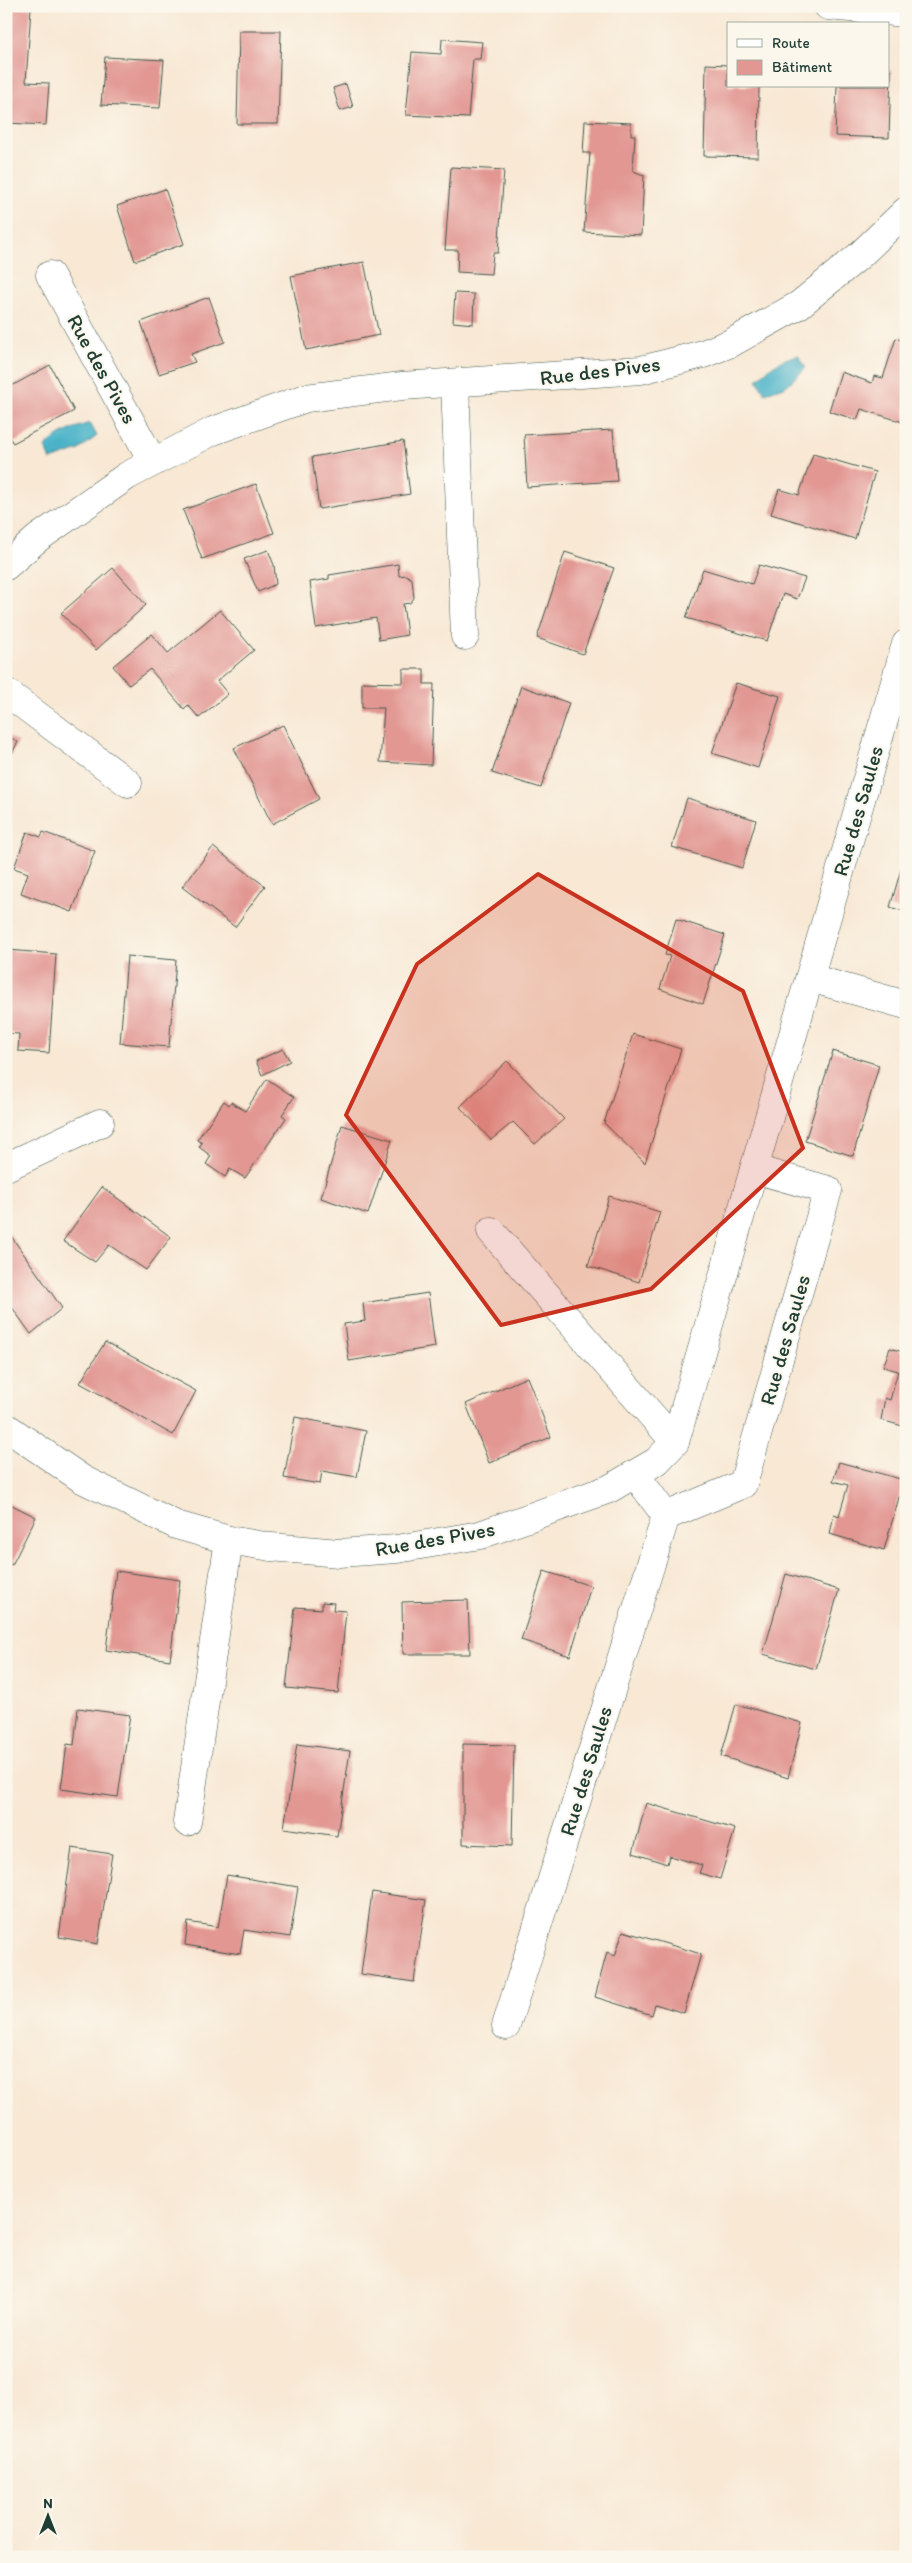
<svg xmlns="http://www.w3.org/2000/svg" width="912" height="2563" font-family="Itim,sans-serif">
<rect width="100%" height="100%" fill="#fbf7ec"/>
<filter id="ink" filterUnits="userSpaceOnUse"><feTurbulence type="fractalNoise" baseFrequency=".02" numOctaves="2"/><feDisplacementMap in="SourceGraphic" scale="10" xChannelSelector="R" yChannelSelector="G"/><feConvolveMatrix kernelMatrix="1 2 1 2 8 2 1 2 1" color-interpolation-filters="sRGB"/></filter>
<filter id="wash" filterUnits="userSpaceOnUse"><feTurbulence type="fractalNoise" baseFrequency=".0096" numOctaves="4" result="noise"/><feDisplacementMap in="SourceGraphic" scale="20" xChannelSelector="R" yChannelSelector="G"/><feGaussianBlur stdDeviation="1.12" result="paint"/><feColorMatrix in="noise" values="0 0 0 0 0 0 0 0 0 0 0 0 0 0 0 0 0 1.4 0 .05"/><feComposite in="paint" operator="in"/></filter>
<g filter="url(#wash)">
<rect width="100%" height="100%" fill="#f8e8d4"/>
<g fill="#49b2c8" stroke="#34787e">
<path d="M798 355 806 368 785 387 765 393 757 380C768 367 782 359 798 355Z"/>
<path d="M90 423 97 436 79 450 51 460 45 447C58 434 73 428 90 423Z"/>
</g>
<g id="blocks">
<g fill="#e29793">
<path d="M6 6 31 8 26 82 49 83 46 125 6 123Z"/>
<path d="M239 31H281L278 124H237Z"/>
<path d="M442 39 482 42 480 59H473L468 118 406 115 412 52 441 54Z"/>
<path d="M105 57 164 60 160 108 101 105Z"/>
<path d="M706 64 728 65V86H759L758 157 704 156Z"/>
<path d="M888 70H891L889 138 835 136 837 86H888Z"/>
<path d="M346 84 353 107 340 111 333 88Z"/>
<path d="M585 121 631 123V135H635L633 171 644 175 641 235 584 232 590 153H583Z"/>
<path d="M451 167 504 170 498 253H493L491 274 457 272 458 250H445Z"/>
<path d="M165 189 184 244 135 261 117 206Z"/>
<path d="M364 262 379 335 306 350 291 276Z"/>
<path d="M455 293 474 294 473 324 453 322Z"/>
<path d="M209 297 225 342 191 354 195 362 159 374 141 322Z"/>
<path d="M906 327V423L861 409 857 420 829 411 841 372 872 383 874 376 883 378 896 338 901 340Z"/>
<path d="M50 365 74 411 13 443 6 432V389Z"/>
<path d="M613 430 617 481 527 487 524 435Z"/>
<path d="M403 441 410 494 319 509 312 457Z"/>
<path d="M813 454 875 472 855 539 771 514 779 489 799 495Z"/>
<path d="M256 484 274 533 202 559 183 510Z"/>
<path d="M268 550 274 565 276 584 258 592 244 559Z"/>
<path d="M565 552 614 568 583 654 537 638Z"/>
<path d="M398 564 399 576 406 575 412 579 414 598 410 603 403 604 407 635 379 640 376 618 316 628 310 582 329 579V575Z"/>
<path d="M759 565 805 578 797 599 783 594 767 641 686 618 703 569 752 584Z"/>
<path d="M113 568 146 605 96 650 61 613Z"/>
<path d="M220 610 254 650 217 681 228 694 199 718 188 705 184 709 150 669 129 685 113 666 152 634 168 653Z"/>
<path d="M403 669H424V684H434L431 765 380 762 384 708H362V682L403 683Z"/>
<path d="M736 683 780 696 758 768 712 753Z"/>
<path d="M521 686 569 703 541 788 492 773Z"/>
<path d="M283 725 319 799 272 824 234 748Z"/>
<path d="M6 735 18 742 6 764Z"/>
<path d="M687 798 756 820 742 868 672 847Z"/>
<path d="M27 832 41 837 43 832 95 851 72 912 21 893 28 873 14 868Z"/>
<path d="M213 847 265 886 235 927 182 887Z"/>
<path d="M905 856H906V912L890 907Z"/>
<path d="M676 919 725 935 703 1004 660 989 670 956 665 955Z"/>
<path d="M8 950 56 954 49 1053 18 1051 19 1034 6 1033Z"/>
<path d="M127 956 176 960 169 1047 120 1043Z"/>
<path d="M633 1034 681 1049 645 1163 604 1123Z"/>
<path d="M283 1049 290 1061 262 1075 256 1061Z"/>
<path d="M833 1051 879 1065 853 1156 805 1141Z"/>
<path d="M507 1061 564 1119 535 1144 513 1122 491 1140 460 1107Z"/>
<path d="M267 1079 294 1097 282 1115 286 1118 245 1178 230 1169 225 1177 206 1164 211 1156 199 1147 202 1143 197 1140 224 1101 229 1105 231 1102 245 1111Z"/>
<path d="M342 1125 392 1140 368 1214 321 1198Z"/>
<path d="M102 1187 171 1237 146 1270 109 1245 95 1262 63 1241Z"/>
<path d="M609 1196 660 1212 639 1282 588 1266Z"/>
<path d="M6 1229 62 1308 31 1334 6 1299Z"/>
<path d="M428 1293 435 1347 349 1361 344 1324 365 1321 363 1303Z"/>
<path d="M105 1342 196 1391 173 1435 80 1383Z"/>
<path d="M890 1348 906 1353V1427L881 1420 885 1398 890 1400 898 1371 883 1367Z"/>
<path d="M527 1377 551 1437 489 1463 466 1404Z"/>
<path d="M295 1417 366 1431 357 1477 322 1471 320 1484 284 1478Z"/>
<path d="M839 1462 904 1480 884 1550 830 1534 834 1514 839 1516 848 1485 833 1481Z"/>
<path d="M6 1502 36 1517 12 1565 6 1562Z"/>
<path d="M116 1571 180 1580 170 1660 106 1650Z"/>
<path d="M544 1571 591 1586 570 1656 521 1640Z"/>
<path d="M786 1574 839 1590 816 1669 763 1654Z"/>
<path d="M468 1600 470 1654H403L402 1602Z"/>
<path d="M322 1602 334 1603 333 1610 346 1611 338 1693 286 1688 295 1607 322 1609Z"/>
<path d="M736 1704 802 1723 788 1778 721 1756Z"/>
<path d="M78 1708 130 1715 118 1797 61 1789 67 1744 74 1745Z"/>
<path d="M297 1744 350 1751 337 1836 284 1828Z"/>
<path d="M463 1744 514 1745 512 1846 463 1844Z"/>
<path d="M646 1803 735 1829 720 1879 699 1873 702 1865 669 1856 667 1864 633 1853Z"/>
<path d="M72 1848 112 1854 98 1944 59 1937Z"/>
<path d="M227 1875 298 1887 290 1937 244 1930 240 1954 185 1945 188 1922 218 1927Z"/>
<path d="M372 1892 426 1900 414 1982 361 1974Z"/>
<path d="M623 1931 701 1954 684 2013 655 2004 652 2015 595 1997 607 1952 615 1956Z"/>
</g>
</g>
</g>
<g filter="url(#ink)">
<use href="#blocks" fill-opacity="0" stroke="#40574c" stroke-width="1"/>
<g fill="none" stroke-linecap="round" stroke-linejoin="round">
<g stroke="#40574c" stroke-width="29">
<g id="minor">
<path d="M50 275 153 462"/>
<path d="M455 384 465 636"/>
<path d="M6 566 38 538 127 476 213 431 306 398 402 386 641 370 703 354 731 343 799 305 859 256 906 211"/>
<path d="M6 692 128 783"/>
<path d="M810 978 906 1005"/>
<path d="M6 1167 100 1123"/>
<path d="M491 1231 675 1442"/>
<path d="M6 1427 82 1479 176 1525 229 1540 271 1547 339 1553 397 1549 480 1535 609 1489 657 1461 675 1442 906 644"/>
<path d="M666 1516 743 1484 828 1190 754 1169"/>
<path d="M187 1822 229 1540"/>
<path d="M506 2026 666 1516 635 1474"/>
</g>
</g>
<g stroke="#40574c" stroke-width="29">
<path id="tertiary" d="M828 6 906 13"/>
</g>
<use href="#minor" stroke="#fff" stroke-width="28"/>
<use href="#tertiary" stroke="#fff" stroke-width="28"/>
</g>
</g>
<path fill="#c8321e" fill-opacity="0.2" stroke="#c8321e" stroke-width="4" stroke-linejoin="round" d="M538 874 743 991 803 1148 651 1289 501 1325 346 1115 417 964Z"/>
<g text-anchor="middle" stroke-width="4" stroke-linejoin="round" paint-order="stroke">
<g font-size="21" fill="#1f3d34" stroke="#fbf7ec">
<text transform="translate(102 369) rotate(61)" y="7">Rue des Pives</text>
<text transform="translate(600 371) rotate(-7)" y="7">Rue des Pives</text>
<text transform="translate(858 811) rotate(-74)" y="7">Rue des Saules</text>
<text transform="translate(785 1340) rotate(-74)" y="7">Rue des Saules</text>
<text transform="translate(435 1539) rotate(-10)" y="7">Rue des Pives</text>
<text transform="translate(586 1771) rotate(-73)" y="7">Rue des Saules</text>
</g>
</g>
<rect width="912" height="2563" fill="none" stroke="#fbf7ec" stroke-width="25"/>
<rect x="727" y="22" width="162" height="65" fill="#fbf7ec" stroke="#a3ada2"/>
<rect x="737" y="39" width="25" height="8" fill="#ffffff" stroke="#a3ada2"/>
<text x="772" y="48" font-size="15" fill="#1f3d34">Route</text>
<rect x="737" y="60" width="25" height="15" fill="#e29793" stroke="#a3ada2"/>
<text x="772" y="72" font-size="15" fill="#1f3d34">Bâtiment</text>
<g transform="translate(48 2516)" stroke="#fbf7ec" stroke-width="4" paint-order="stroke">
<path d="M0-4L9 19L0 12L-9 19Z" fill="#1f3d34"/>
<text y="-8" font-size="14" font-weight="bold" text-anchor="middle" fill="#1f3d34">N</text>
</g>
</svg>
